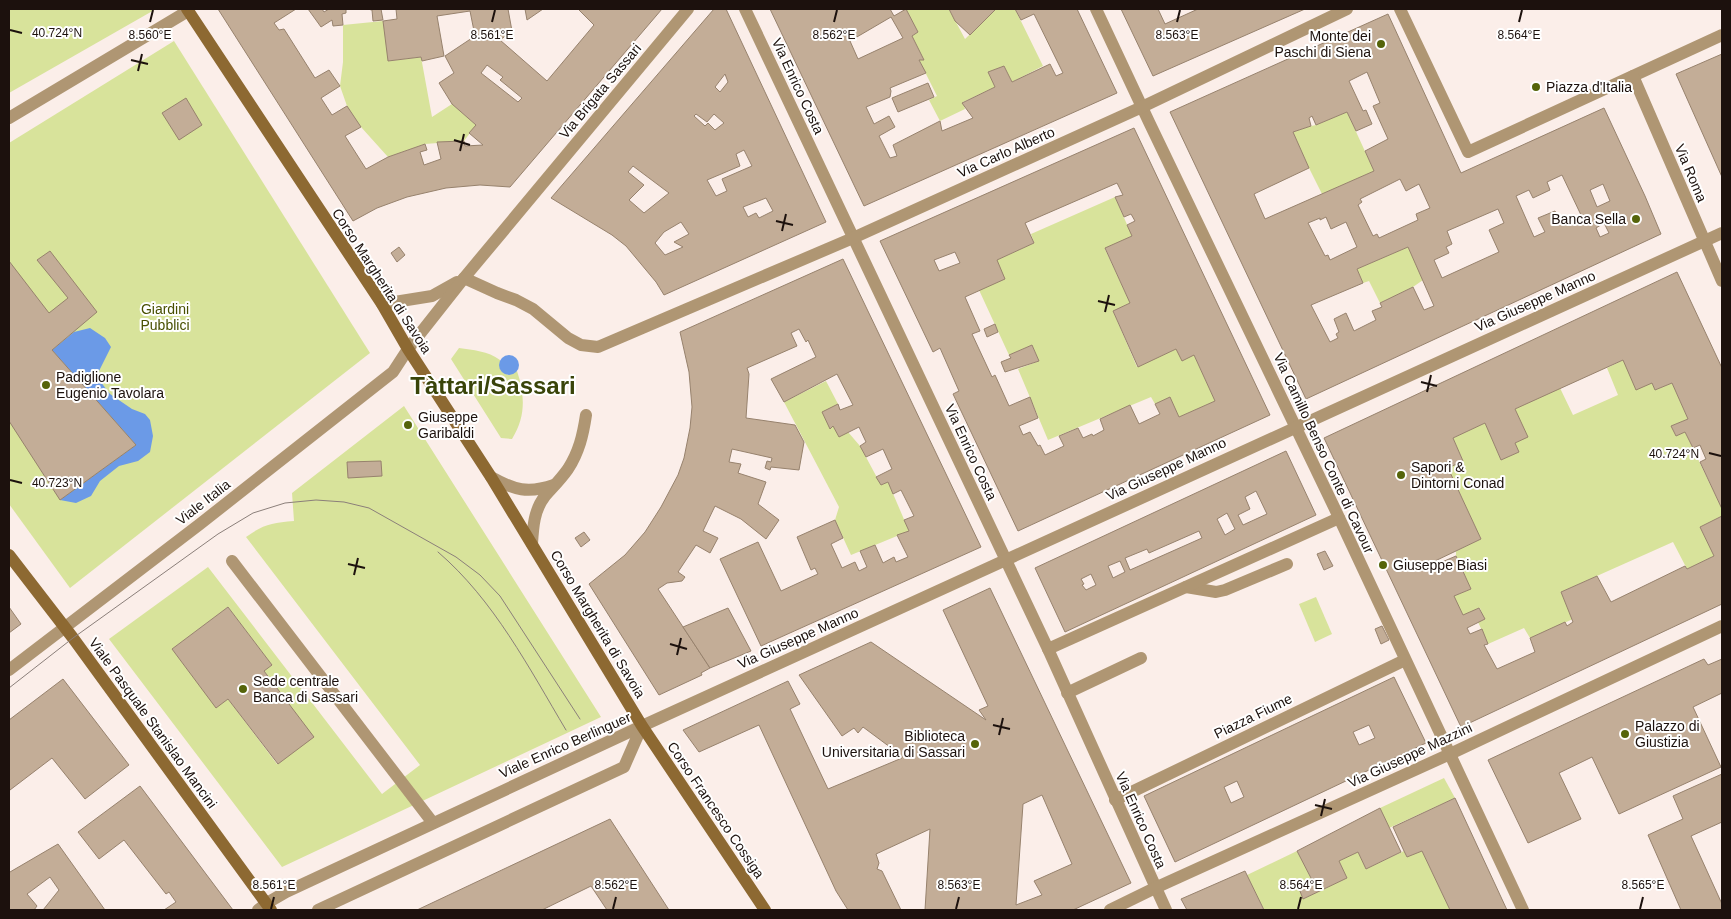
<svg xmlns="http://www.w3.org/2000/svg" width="1731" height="919" font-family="Helvetica,sans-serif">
<rect width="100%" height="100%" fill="#fbeee9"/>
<g fill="#d8e39b" fill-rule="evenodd">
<path d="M9 9H156L9 93Z"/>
<path d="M906 9H949L965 39 996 9H1015L1043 66 1012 82 1004 66 988 72 995 87 963 102 965 109 940 121 929 100 937 96 919 60 923 59 912 36 918 32Z"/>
<path d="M383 21 389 61 421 57 432 117 452 104 476 125 464 141 425 144 388 157 361 127 347 106 340 86 343 62V25Z"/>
<path d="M174 41 370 353 70 588 9 504V143Z"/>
<path d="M1347 112 1374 171 1322 194 1309 168 1293 132 1311 126 1316 125Z"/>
<path d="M1115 197 1132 236 1105 249 1130 303 1113 311 1137 367 1176 349 1194 355 1215 401 1179 417 1170 398 1155 404 1151 397 1048 440 1018 369 1039 361 1032 345 1009 355 979 290 997 260 1034 243 1031 234Z"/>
<path d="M1408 247 1423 280 1413 287 1380 303 1369 281 1363 283 1357 269Z"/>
<path d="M459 348C473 350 488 351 500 360V369L508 375 517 371C525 395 526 417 512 439L501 438 451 359Z"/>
<path d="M1623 360 1652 383 1655 390 1672 383 1688 419 1671 426 1676 436 1685 432 1722 509V516L1700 527 1714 556 1687 569 1673 542 1561 592 1573 619 1530 638 1524 628 1488 644 1478 622 1484 619 1480 608 1463 615 1454 596 1471 589 1456 556V551L1481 539 1448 468 1463 461 1453 438 1485 423 1501 460 1519 452 1515 443 1527 437 1515 409 1560 388 1573 415 1618 395 1607 368Z"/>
<path d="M826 381 838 404 830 428 833 426 848 432 860 446 881 485 888 482 909 531 851 555 835 520 839 507 784 402Z"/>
<path d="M404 406 601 717 282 867 109 639 208 567 382 794 420 765 246 537C264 524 272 523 294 521L292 493ZM228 607 272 665 264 671 313 737 277 764 228 699 216 707 172 649Z"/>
<path d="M1316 597 1332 634 1315 642 1299 604Z"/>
<path d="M1444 778 1455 798 1389 828 1380 808Z"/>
<path d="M1297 851 1312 880 1298 886 1303 899 1347 878 1339 861 1358 852 1366 869 1404 851 1407 857 1422 851 1450 910H1264L1247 875Z"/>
</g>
<g fill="#6b9ae7">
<path d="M90 328 105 338 111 347 99 371 100 381 110 394 132 409 145 414 150 420 153 436 150 452 138 461 119 466 100 481 91 496 76 503 60 500 136 445 52 350 74 332Z"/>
<circle cx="509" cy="365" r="10"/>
</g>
<g fill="#c3ad97" stroke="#97826d" fill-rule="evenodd">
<path d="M218 9H296L274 23 279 30 284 29 315 78 329 70 340 86 321 98 332 115 347 106 361 127 345 136 366 169 388 157 425 144 427 150 420 152 424 165 441 159 437 142 464 141 465 146 483 145 469 133 476 125 452 104 439 83 454 73 445 56 475 36 470 11 437 16 444 56 422 61 421 57 388 61 383 21 397 19 396 9H508L512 31 500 40 547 81 594 25 578 9H662L510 187 480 185 446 188 407 197 377 208 353 221ZM487 65 503 77 500 80 522 98 518 102 481 73Z"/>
<path d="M308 9H322L324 12 329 9H346V13L342 14 343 25 333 26 332 20 321 27Z"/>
<path d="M367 9H381L383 20 373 21 372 10Z"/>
<path d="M525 9H543L527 20Z"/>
<path d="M714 9H726L826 222 664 295 656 282 626 246 612 235 551 198ZM725 74 728 82 720 92 715 87ZM696 114 707 122 714 114 724 123 715 130 708 123 705 126 694 116ZM744 150 752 166 722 179 727 191 716 196 707 180 740 166 736 154ZM633 166 669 193 644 213 629 200 644 185 628 172ZM766 198 773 211 759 218 756 213 748 217 743 207ZM681 222 689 234 674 242 683 247 665 255 655 243 664 232Z"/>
<path d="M770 9H890L894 16 906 9 918 32 912 36 924 60H919L926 73 890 88 891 91 890 97 866 107 874 124 889 116 895 127 879 136 890 158 897 156 893 145 940 121 942 131 973 118 962 103 995 87 988 72 1004 66 1012 82 1050 64 1056 76 1063 73 1034 14 1021 20 1015 9H1077L1117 93 864 206ZM891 17 903 38 858 59 850 41Z"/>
<path d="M949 9H996L970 35 955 21Z"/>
<path d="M1121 9H1158L1165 24 1198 9H1305L1153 76Z"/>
<path d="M1388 14 1461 173 1604 108 1645 196 1661 234 1306 399 1170 112ZM1367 72 1380 103 1373 106 1388 139 1365 151 1374 171 1265 219 1254 194 1309 168 1293 132 1311 126 1309 118 1312 116 1316 125 1347 112 1356 131 1372 124 1366 110 1363 111 1349 81ZM1562 175 1581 215 1561 224 1555 211 1538 218 1545 232 1534 237 1516 196 1529 190 1533 198 1550 190 1547 182ZM1400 179 1406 191 1419 184 1430 208 1416 214 1418 220 1379 238 1377 234 1373 236 1358 205 1362 202 1360 199ZM1603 184 1610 201 1597 207 1590 190ZM1498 209 1504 223 1489 230 1499 252 1442 278 1434 260 1449 253 1446 247 1452 244 1447 231ZM1326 217 1331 229 1346 222 1357 247 1330 260 1328 255 1325 256 1308 223 1320 218V220ZM1604 223 1609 233 1600 237 1596 228ZM1408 247 1434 306 1424 310 1413 287 1380 303 1382 307 1372 311 1376 320 1354 331 1346 313 1334 319 1339 332 1336 334 1338 338 1330 342 1311 305 1363 283 1357 269Z"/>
<path d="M1722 54V177L1676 74Z"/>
<path d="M928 83 934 97 898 112 892 98Z"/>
<path d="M186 98 202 125 179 140 162 113Z"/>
<path d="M1134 128 1270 415 1018 531 953 394 959 391 940 348 933 352 880 241ZM1117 183 1123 195 1115 197 1124 217 1131 214 1135 221 1127 225 1132 236 1105 248 1130 303 1113 311 1138 367 1176 349 1182 361 1194 355 1215 401 1179 417 1170 397 1155 404 1160 414 1139 424 1130 405 1100 419 1104 430 1093 436 1092 434 1083 438 1078 428 1059 436 1064 446 1045 455 1040 445 1038 446 1030 432 1023 435 1019 426 1038 418 1030 397 1009 406 995 375 992 377 972 334 980 331 965 297 1005 279 997 260 1034 243 1025 223ZM955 252 960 263 939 271 934 260Z"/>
<path d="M399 247 405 255 397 262 391 253Z"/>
<path d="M50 251 97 312 52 350 136 445 60 500 9 421V261L49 313 68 298 37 260Z"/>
<path d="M843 259 981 547 761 646 720 559 758 542 781 591 818 574 815 568 811 570 797 537 835 520 843 538 831 544 842 568 855 562 859 571 867 567 860 551 875 545 883 563 894 557 896 562 908 557 897 535 909 531 904 520 914 516 901 490 893 494 888 482 881 485 876 477 892 469 883 449 866 457 860 446 866 442 859 427 839 437 833 426 830 429 822 412 838 404 840 410 853 405 837 374 784 402 771 379 816 357 808 340 806 342 799 329 791 333 797 346 747 368 749 374 746 418 795 425 804 442 799 470 771 467 770 470 765 468 767 461 771 462 772 458 732 449 729 462 741 464 738 473 766 482 758 504 779 520 766 539 741 519 715 506 703 531 718 538 710 553 696 545 678 572 685 577 682 581 667 583 658 589 710 668 701 673 702 675 659 695 589 584 625 555 645 532 661 507 678 475 684 458 690 428 692 407 689 372 680 332Z"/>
<path d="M1677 272 1722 368V509L1700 462 1706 459 1700 445 1693 448 1685 432 1676 436 1671 426 1688 419 1672 383 1655 390 1652 383 1636 390 1623 360 1515 409 1528 437 1515 443 1519 452 1501 460 1485 423 1453 438 1463 461 1448 468 1481 539 1435 561V565L1456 556 1471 589 1454 596 1463 615 1479 608 1485 619 1467 628 1470 634 1482 629 1488 644 1484 645 1497 669 1535 652 1530 638 1565 622 1567 626 1573 622 1561 592 1597 576 1611 602 1685 566 1687 569 1714 556 1700 527 1722 516V604L1461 727 1324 438Z"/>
<path d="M995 324 998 332 987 337 984 329Z"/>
<path d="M1032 345 1039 361 1005 372 1001 362 1011 358 1009 355Z"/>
<path d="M1286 451 1316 515 1065 632 1035 568ZM1256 491 1267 514 1243 525 1238 515 1250 509 1245 497ZM1227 513 1235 529 1225 535 1217 519ZM1199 531 1202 538 1130 570 1125 558 1147 549 1149 553ZM1120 561 1125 572 1113 578 1108 566ZM1091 574 1096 585 1086 590 1082 585 1084 584 1081 579Z"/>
<path d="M381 461 382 476 348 478 347 462Z"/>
<path d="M584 532 590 540 581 547 575 538Z"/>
<path d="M1325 551 1333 566 1324 570 1317 554Z"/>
<path d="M990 588 1131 883 1073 910H925L930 829 876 854 879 863 877 869 882 871 901 910H848L836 891 759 725 699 752 683 730 788 681 800 704 790 709 828 789 902 758V756L863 727 858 733 854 728 842 736 799 675 871 642 986 720 979 710 988 706 943 610ZM1042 795 1072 864 1034 881 1042 895 1016 905 1023 804Z"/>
<path d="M9 607 21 624 9 633Z"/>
<path d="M228 607 272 665 264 671 314 737 278 764 228 699 216 708 172 649Z"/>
<path d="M728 608 751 651 710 668 683 627Z"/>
<path d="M1382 626 1389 640 1381 644 1375 629Z"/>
<path d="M1704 659 1708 665 1722 659V693L1693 707 1721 767 1619 814 1592 757 1559 773 1581 819 1528 843 1488 760Z"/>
<path d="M1394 677 1426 743 1175 862 1144 796ZM1369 725 1375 738 1359 745 1353 732ZM1237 781 1244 797 1231 803 1224 787Z"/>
<path d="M63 679 129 765 85 799 52 758 10 790 9 787V720Z"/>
<path d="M1722 774V822L1691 836 1722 904V910H1681L1648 835 1683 819 1673 796Z"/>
<path d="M140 786 233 910H164L176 902 169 892 166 894 124 840 99 859 78 832Z"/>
<path d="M1455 798 1507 910H1450L1422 851 1407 857 1404 851 1393 827Z"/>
<path d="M1380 808 1401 852 1366 869 1358 852 1339 861 1347 878 1303 899 1298 886 1312 880 1297 851Z"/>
<path d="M610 819 669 910H607L591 886 542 910H417Z"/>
<path d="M58 844 105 910H43L59 890 50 877 27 894 37 906 34 910H9V871L10 872Z"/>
<path d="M1245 871 1264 910H1187L1181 899Z"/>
</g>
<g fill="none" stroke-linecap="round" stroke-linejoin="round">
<g stroke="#af9673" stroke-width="12">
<path d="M491 477C514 490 528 494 554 485"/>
<path d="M532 544C533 527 534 510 545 496 553 487 561 479 568 469 579 452 583 435 586 415"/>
<path d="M232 561 433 823"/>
<path d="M1186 587 1216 592 1225 590 1287 564"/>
<path d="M1067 693 1141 658"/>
</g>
<g stroke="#af9673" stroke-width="12">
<path d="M745 9 1048 649 1166 910"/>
<path d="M1096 9 1149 122 1334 507 1523 910"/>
<path d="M1400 9 1468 152 1722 35"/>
<path d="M1633 76 1722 281"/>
<path d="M9 118 188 11"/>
<path d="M464 278 497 293 516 300 533 309 568 338 581 345 598 347 853 238 1142 107 1347 9"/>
<path d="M382 304 432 296 457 282"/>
<path d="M408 349 464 278 688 9"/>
<path d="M1048 649 1339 518"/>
<path d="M1115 800 1405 660"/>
</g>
<g stroke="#af9673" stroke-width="12">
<path d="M9 670 200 524 393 372 408 349"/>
<path d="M258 910 267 903 286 892 642 726 1722 233"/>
<path d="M318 910 624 767 642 726"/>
<path d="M1110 910 1155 888 1450 754 1722 626"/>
</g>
<g stroke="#8d6932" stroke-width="12">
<path d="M187 9 382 304 408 349 491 477 642 726 765 910"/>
<path d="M9 555 73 638 271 910"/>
</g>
<g stroke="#8b7f7a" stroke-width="1">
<path d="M438 552C494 600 529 668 566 730"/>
<path d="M9 688 73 638 218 534 253 513 285 503 316 500 344 502 369 508 456 557 480 575 500 596 580 719"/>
</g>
</g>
<path fill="none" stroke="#1c110d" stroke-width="2" d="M150 22 153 10M492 22 495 10M834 22 837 10M1177 22 1180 10M1519 22 1522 10M10 30 22 33M131 60 148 64M138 71 142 54M454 140 470 145M460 151 464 134M776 221 793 225M782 231 786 214M1098 301 1115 305M1105 312 1109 295M1421 382 1437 386M1427 392 1431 375M1709 453 1721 456M10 480 22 483M348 564 365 568M354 575 358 558M670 644 687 649M677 655 681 638M993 725 1010 729M999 735 1003 718M1315 805 1332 809M1321 816 1325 799M271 909 274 897M613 909 616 897M956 909 959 897M1298 909 1301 897M1640 909 1643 897"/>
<g fill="#55640a" stroke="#fff" stroke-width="2">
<circle cx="1381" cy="44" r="5"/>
<circle cx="1536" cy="87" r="5"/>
<circle cx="1636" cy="219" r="5"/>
<circle cx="46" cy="385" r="5"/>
<circle cx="408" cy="425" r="5"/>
<circle cx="1401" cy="475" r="5"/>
<circle cx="1383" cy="565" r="5"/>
<circle cx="243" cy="689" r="5"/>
<circle cx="1625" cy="734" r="5"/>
<circle cx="975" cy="744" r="5"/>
</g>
<g text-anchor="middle" stroke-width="4" stroke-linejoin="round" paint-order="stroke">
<g font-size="14" fill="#1c110d" stroke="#fff" text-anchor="start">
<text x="1371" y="41" text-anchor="end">Monte dei<tspan x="1371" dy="16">Paschi di Siena</tspan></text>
<text x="1546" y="92">Piazza d'Italia</text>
<text x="1626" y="224" text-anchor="end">Banca Sella</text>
<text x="56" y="382">Padiglione<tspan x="56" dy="16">Eugenio Tavolara</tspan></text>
<text x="418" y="422">Giuseppe<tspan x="418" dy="16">Garibaldi</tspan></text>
<text x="1411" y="472">Sapori &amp;<tspan x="1411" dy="16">Dintorni Conad</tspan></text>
<text x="1393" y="570">Giuseppe Biasi</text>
<text x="253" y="686">Sede centrale<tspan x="253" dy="16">Banca di Sassari</tspan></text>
<text x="1635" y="731">Palazzo di<tspan x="1635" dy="16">Giustizia</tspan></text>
<text x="965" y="741" text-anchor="end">Biblioteca<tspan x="965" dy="16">Universitaria di Sassari</tspan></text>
</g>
<g font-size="14" fill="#1c110d" stroke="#fff">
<text transform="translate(798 86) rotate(65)" y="5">Via Enrico Costa</text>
<text transform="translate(600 91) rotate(-50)" y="5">Via Brigata Sassari</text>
<text transform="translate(1006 152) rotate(-24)" y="5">Via Carlo Alberto</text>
<text transform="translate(1691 173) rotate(67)" y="5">Via Roma</text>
<text transform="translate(382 281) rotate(57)" y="5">Corso Margherita di Savoia</text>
<text transform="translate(1535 301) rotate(-24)" y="5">Via Giuseppe Manno</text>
<text transform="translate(971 452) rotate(65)" y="5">Via Enrico Costa</text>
<text transform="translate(1324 453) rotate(65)" y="5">Via Camillo Benso Conte di Cavour</text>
<text transform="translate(1166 469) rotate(-25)" y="5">Via Giuseppe Manno</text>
<text transform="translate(203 502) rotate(-38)" y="5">Viale Italia</text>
<text transform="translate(598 624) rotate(59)" y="5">Corso Margherita di Savoia</text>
<text transform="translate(798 638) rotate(-24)" y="5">Via Giuseppe Manno</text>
<text transform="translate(1253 716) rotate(-26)" y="5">Piazza Fiume</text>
<text transform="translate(153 723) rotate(54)" y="5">Viale Pasquale Stanislao Mancini</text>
<text transform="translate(565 745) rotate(-24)" y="5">Viale Enrico Berlinguer</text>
<text transform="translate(1410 755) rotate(-25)" y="5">Via Giuseppe Mazzini</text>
<text transform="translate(716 810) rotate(56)" y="5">Corso Francesco Cossiga</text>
<text transform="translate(1141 820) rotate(66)" y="5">Via Enrico Costa</text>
</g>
<g font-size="14" fill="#484f00" stroke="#fff">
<text x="165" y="314">Giardini<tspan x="165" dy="16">Pubblici</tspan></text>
</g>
<g font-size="24" font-weight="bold" fill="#394409" stroke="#fff">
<text x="493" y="394">Tàttari/Sassari</text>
</g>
</g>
<g font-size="12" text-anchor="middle" fill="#1c110d" stroke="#fff" stroke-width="4" stroke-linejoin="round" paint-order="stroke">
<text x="57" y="37">40.724°N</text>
<text x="1177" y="39">8.563°E</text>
<text x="150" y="39">8.560°E</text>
<text x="492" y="39">8.561°E</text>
<text x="834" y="39">8.562°E</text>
<text x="1519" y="39">8.564°E</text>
<text x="1674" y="458">40.724°N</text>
<text x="57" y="487">40.723°N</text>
<text x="274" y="889">8.561°E</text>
<text x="616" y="889">8.562°E</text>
<text x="959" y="889">8.563°E</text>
<text x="1301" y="889">8.564°E</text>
<text x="1643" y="889">8.565°E</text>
</g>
<rect width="1731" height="919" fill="none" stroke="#1c110d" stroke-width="20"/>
</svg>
